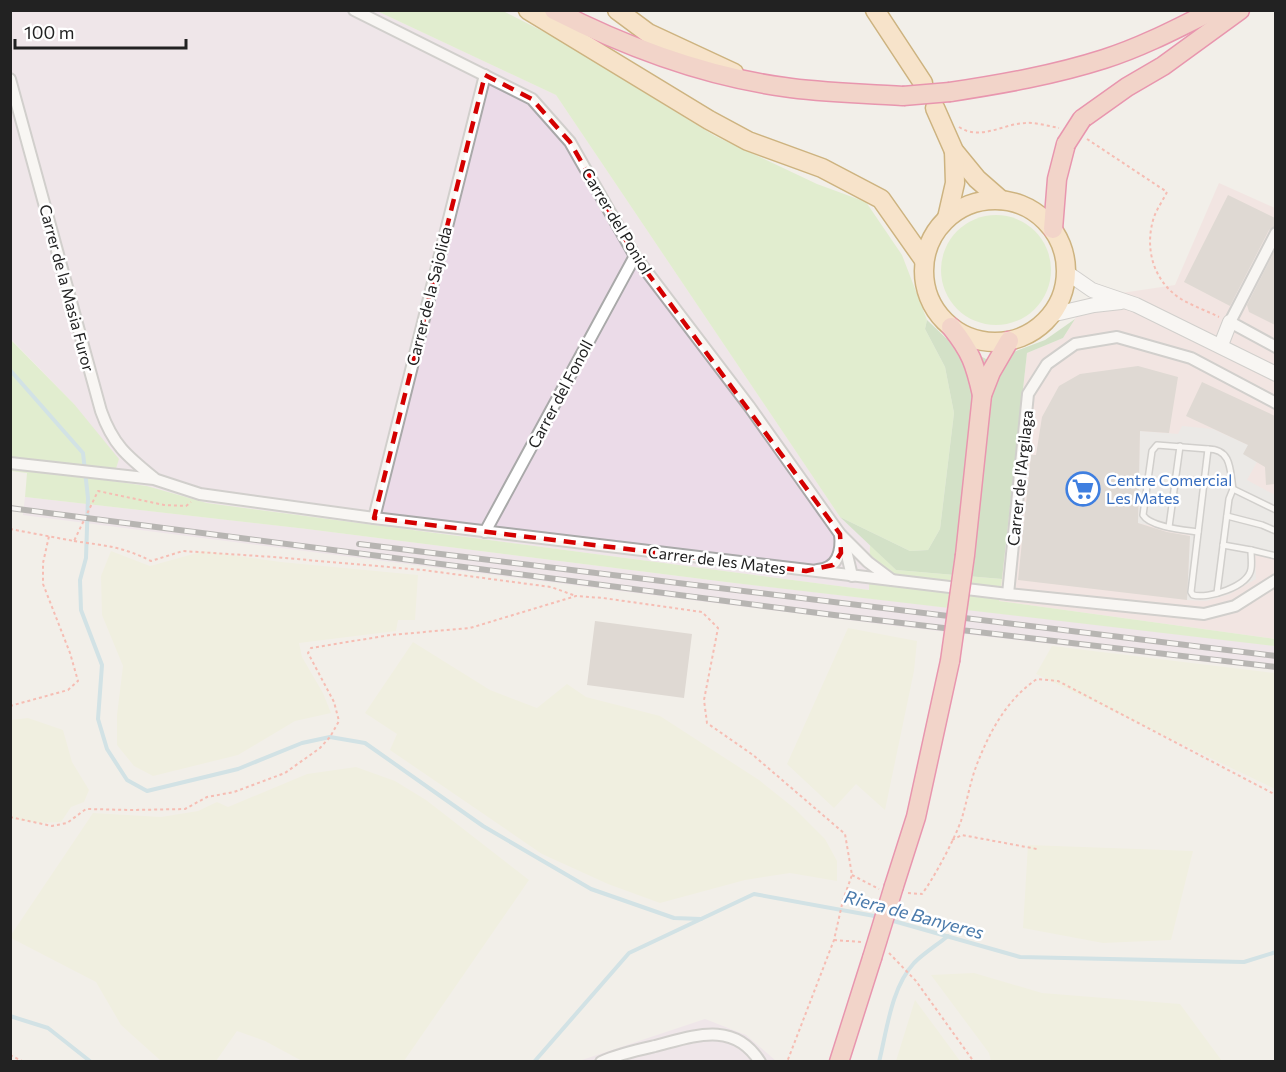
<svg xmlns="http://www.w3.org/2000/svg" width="1286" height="1072" font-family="Commissioner,sans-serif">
<rect width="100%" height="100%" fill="#f2efe9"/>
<path fill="#f2dad9" d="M1219 183 1275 208V639L999 601 1027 353 1063 338 1088 298 1175 285Z"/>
<g fill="#ebdbe8">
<path d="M11 11H377L556 95 840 517 870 545 869 590 207 503 147 486 112 481 74 404 11 339Z"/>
<path d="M25 497 307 529 726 582 1233 640 1275 646V670L887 625 23 515Z"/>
<path d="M705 1019 746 1035 776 1061 576 1062Z"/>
</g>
<g fill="#eef0d5">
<path d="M111 551 150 566 204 551 281 562 418 575 415 620H398L396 631 299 643 302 657 323 693 331 713 295 721 238 755 153 776 134 766 117 745V715L123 666 102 615 101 576Z"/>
<path d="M848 628 917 641 914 671 885 810 856 784 834 808 787 764Z"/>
<path d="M413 642 490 690 537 708 567 684 586 697 660 716 759 780 794 808 825 839 837 861V881L790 873 745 880 660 903 608 884 542 854 390 750 397 734 365 713Z"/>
<path d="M1052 646 1275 673V789L1036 674Z"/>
<path d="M28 718 63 730 72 762 89 790 84 802 71 807 61 822 40 823 11 819V720Z"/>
<path d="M356 767 395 781 426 800 529 880 404 1061H302L265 1041 237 1031 216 1061H161L121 1025 96 982 11 938V935L93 813 161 817 198 811 217 802 228 807 307 774Z"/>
<path d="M1028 845 1193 851 1171 940 1103 943 1023 928Z"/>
<path d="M974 973 1042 993 1180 1004 1222 1061H991L989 1053 931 975Z"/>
<path d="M915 1000 935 1027 960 1061H896Z"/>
</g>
<g fill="#cdebb0">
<path d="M377 11H503L554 37 715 136 817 184 866 202 902 255 927 320 925 329 945 367 954 413 940 529 928 550 910 551 840 517 556 95Z"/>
<circle cx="996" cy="270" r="55"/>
<path d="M10 339 74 404 119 459 112 481 147 486 207 503 869 590 870 545 896 570 1002 579 999 601 1275 639V646L726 582 307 529 25 497 27 473 11 471Z"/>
</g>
<path fill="#add19e" d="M1075 319 1063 338 1027 353 1002 579 896 570 840 517 910 551 928 550 940 529 954 413 945 367 925 329 927 320 946 338 986 359 1011 353 1045 340Z"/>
<path fill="#e2e2e2" d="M1182 426 1213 429 1248 445 1257 462 1247 480 1275 495V557L1273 559 1255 555 1256 579 1230 594 1206 601 1187 600 1190 533 1138 523 1140 431 1178 434Z"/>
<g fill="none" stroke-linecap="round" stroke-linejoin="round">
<g stroke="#aad3df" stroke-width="4">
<path d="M10 370 83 453 88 498 86 558 80 580 81 610 102 665 98 719 107 749 127 780 147 791 238 769 302 743 330 737 365 743 483 826 591 889 674 918 701 919"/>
<path d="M890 920 1020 957 1244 962 1276 952"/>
<path d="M10 1016 48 1028 91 1062"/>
<path d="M534 1062 629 953 754 894 880 917"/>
<path d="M879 1062C887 1030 891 988 914 963 924 953 937 945 948 936"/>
</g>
</g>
<g fill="#c7bfb8">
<path d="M1228 195 1275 218V226L1269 230 1230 306 1184 282Z"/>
<path d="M1275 250V325L1249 312 1247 305Z"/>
<path d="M1138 366 1178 377 1169 433 1140 431 1138 523 1167 532 1190 536 1187 600 1018 580 1031 455H1036L1042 417 1059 386 1080 374Z"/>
<path d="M1202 382 1275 416V484L1266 485 1265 467 1243 454 1248 445 1186 416Z"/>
<path d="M595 621 692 634 684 698 587 685Z"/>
</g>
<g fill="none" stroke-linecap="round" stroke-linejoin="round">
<g stroke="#a9a9a9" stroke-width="8">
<g id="service">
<path d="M1276 510 1233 489C1230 471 1232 449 1208 449L1191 592 1193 595C1208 599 1248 587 1251 569 1252 564 1251 556 1251 550L1276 556"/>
<path d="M1227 516 1262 525 1276 531"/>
<path d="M1169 527 1180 446"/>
<path d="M1198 532C1184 530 1150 527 1143 515L1152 451 1157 445 1208 449"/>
<path d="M1223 545 1251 550"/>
<path d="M1217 593 1229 499 1233 489"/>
</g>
</g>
<g stroke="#a9a9a9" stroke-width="14">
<g id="minor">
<path d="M354 10 532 99 570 142 635 256 749 406 840 534 868 562 892 580"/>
<path d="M10 79 101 411C113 445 127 456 154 478"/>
<path d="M1276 233 1230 322 1276 347"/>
<path d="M10 463 154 479 200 494 374 518 1008 594 1204 614 1235 606 1276 580"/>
<path d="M374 518 485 75"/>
<path d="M485 532 635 256"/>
<path d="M844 542 852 576"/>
<path d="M817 570C838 569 842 551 840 534"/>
<path d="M1008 594 1028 394 1047 364 1075 344 1117 337 1191 358 1276 403"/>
<path d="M601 1062C618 1054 637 1050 655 1046 694 1036 734 1020 760 1062"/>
</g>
</g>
<g stroke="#a9a9a9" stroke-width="16">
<g id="tertiary">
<path d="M1066 272 1092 290 1136 305 1276 374"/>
<path d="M1051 315 1094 305 1121 302"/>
<path d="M1221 345 1230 322"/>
</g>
</g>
<g stroke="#a06b00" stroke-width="21">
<g id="primary">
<path d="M528 10 709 120 748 141 822 168 881 199 924 260"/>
<path d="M617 10 648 33 734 73"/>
<path d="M875 10 923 83"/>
<path d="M935 108 954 151 977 179 1001 200"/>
<circle cx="995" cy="271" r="71"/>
<path d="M947 218 955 183 954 151"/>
</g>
</g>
<g stroke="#dc2a67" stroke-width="21">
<g id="trunk">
<path d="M554 10C626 47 704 76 784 87 823 93 864 93 903 96"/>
<path d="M950 92C1002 84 1054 75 1104 59 1142 47 1178 28 1214 10"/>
<path d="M1082 119 1127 87 1163 66 1240 10"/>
<path d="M1053 229 1057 179 1066 144"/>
<path d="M951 327C971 352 975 364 982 395"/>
<path d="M965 555 982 395 991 372 1009 341"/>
<path d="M894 886 916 817 950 661"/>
<path d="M839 1062 872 958"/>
</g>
</g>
<g stroke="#fa8072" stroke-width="2" stroke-dasharray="3 3" stroke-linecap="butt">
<path d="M959 127C980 141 1003 124 1025 123 1035 122 1048 126 1059 128"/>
<path d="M1087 139 1167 192C1163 200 1157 209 1154 217 1144 248 1153 281 1181 299 1193 306 1207 311 1219 317"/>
<path d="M10 529 74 541 98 491 164 505 186 506 191 502"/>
<path d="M74 541C106 546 121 546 151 561L183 551 273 557 423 570 551 587 576 596"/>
<path d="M10 706 68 690 78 681 70 653 43 584V563L49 536"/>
<path d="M10 817 52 826 67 823 86 809 132 810 185 809 207 797 234 792 285 773 320 748 330 737 339 721 334 702 308 653 311 648 390 635 470 628 576 596 603 598 702 612 718 628 704 700 707 723 753 755 845 834 852 875 843 900 834 940 787 1062"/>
<path d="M952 840 962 835 1037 849"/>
<path d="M852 875 879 889"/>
<path d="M908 893 922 894C934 878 954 840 961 821 967 802 970 782 977 764 990 731 1007 699 1037 679L1058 681 1276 795"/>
<path d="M834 940 861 942"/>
<path d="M889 953 916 981 974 1062"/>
<path d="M10 1055 24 1062"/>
</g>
<use href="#service" stroke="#fff" stroke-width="5"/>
<use href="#minor" stroke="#fff" stroke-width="10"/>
<use href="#tertiary" stroke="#fff" stroke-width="14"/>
<use href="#primary" stroke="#fcd6a4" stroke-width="18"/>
<use href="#trunk" stroke="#f2b4a3" stroke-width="18"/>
<g stroke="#707070" stroke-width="6">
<g id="rail">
<path d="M10 508 834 615 1276 667"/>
<path d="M359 544 1276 656"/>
</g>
</g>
<use href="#rail" stroke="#fff" stroke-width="4" stroke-dasharray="11" stroke-linecap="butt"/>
<g stroke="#dc2a67" stroke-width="21" stroke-linecap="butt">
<g id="trunk-bridge">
<path d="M903 96 950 92"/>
<path d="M1066 144 1082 119"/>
<path d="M950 661 965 555"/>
<path d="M872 958 894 886"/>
</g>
</g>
<use href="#trunk-bridge" stroke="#f2b4a3" stroke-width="18"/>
</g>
<path d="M0 0H1286V1072H0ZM485 75 532 99 570 142 635 256 840 534 841 553 833 565 806 571 374 518Z" fill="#f2efe9" fill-opacity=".55" fill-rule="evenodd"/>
<path fill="none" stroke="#d40000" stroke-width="4.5" stroke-dasharray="12 8" stroke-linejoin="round" d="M485 75 532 99 570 142 635 256 840 534 841 553 833 565 806 571 374 518Z"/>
<defs>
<g id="supermarket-ring" transform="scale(1.725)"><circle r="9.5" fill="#fff" stroke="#3f7fe0" stroke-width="1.5"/><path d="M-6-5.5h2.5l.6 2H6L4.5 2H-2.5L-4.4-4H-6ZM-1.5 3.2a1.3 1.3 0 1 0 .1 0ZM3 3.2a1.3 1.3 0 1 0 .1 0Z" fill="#3f7fe0"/></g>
</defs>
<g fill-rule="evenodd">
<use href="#supermarket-ring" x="1083" y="489"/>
</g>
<g text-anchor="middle" stroke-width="5" stroke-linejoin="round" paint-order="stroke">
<g font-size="16" fill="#222" stroke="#fff">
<text transform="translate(617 221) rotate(59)" y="6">Carrer del Poniol</text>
<text transform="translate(67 288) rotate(75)" y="6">Carrer de la Masia Furor</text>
<text transform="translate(429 296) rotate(-76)" y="6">Carrer de la Sajolida</text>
<text transform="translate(560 394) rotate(-62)" y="6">Carrer del Fonoll</text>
<text transform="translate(1020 478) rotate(-84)" y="6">Carrer de l'Argilaga</text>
<text transform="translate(717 560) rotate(7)" y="6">Carrer de les Mates</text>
</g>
<g font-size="16" fill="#366cbe" stroke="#fff" text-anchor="start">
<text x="1106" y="486">Centre Comercial<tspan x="1106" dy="18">Les Mates</tspan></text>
</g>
<g font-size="18" font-style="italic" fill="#4a7aab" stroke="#fff">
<text transform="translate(914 915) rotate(15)" y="6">Riera de Banyeres</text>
</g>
</g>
<rect width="1286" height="1072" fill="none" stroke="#222222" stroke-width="24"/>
<path d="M15 39v9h171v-9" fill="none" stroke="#222222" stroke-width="3"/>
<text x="24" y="39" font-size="18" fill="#222222" stroke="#ffffff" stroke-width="4.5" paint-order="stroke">100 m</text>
</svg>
